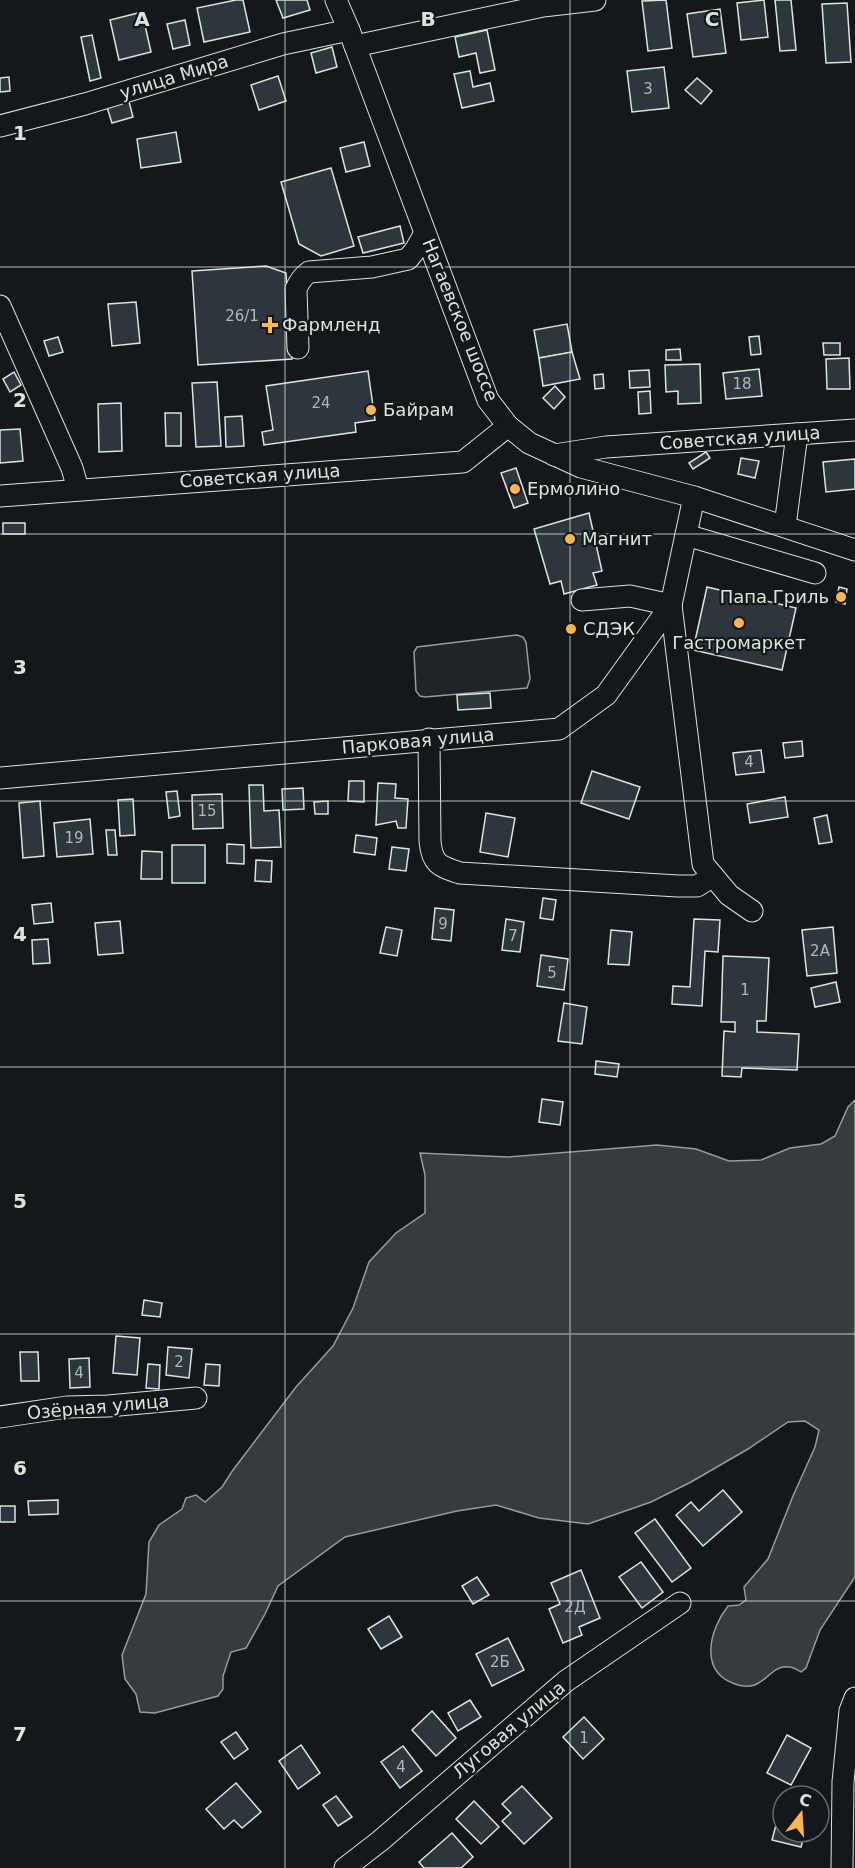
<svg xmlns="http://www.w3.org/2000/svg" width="855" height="1868" font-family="'DejaVu Sans',sans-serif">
<rect width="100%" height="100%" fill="#14181c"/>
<path fill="#202428" stroke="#939e99" stroke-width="1.5" d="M517 635 523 637 526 642 530 679 527 688 425 697 420 696 416 691 414 652 417 647Z"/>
<path fill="#363b3e" stroke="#939e99" stroke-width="1.5" d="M855 1100V1577L820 1630 806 1668 801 1672C798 1670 793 1667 789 1667 768 1664 764 1695 735 1684 698 1671 710 1629 728 1606L739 1605 746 1600 744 1587 768 1559 793 1496 815 1447 819 1430 805 1421 788 1422 748 1449 691 1482 651 1502 588 1524 539 1518 496 1505 457 1511 345 1537 278 1586 265 1614 246 1648 231 1652 223 1676V1689L218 1696 155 1713 140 1712 136 1694 125 1679 122 1655 146 1594 149 1542 159 1525 182 1509 186 1498 196 1495 205 1502 222 1487 233 1470 296 1387 333 1346 353 1308 369 1262 396 1233 425 1213V1175L420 1153 508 1157 657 1145 696 1149 729 1161 761 1160 790 1148 821 1144 835 1136 848 1107Z"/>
<g fill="#2c363c" stroke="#d8e6dc" stroke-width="1.5">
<path d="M236 0H243L250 32 204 42 197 8Z"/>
<path d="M276 0H307L310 10 283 18Z"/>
<path d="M666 0 672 48 648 51 642 1Z"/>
<path d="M764 0 768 37 741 40 737 3Z"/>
<path d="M775 0H791L796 50 780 51Z"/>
<path d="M847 3 851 62 826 63 822 4Z"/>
<path d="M720 9 726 53 693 57 687 14Z"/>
<path d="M142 12 151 52 119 60 110 20Z"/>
<path d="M185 20 190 45 173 49 167 24Z"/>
<path d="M487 30 495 70 480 73 476 53 459 57 455 37Z"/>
<path d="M92 35 101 78 90 81 81 37Z"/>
<path d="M332 47 337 67 316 73 311 53Z"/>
<path d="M664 67 669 108 632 112 627 71Z"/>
<path d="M470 71 473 87 490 83 494 101 462 108 454 74Z"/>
<path d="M278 76 286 101 259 110 251 85Z"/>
<path d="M9 77 10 91 0 92V78Z"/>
<path d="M697 78 712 91 701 104 685 90Z"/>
<path d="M128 98 133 117 112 123 106 104Z"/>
<path d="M176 132 181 162 141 168 137 139Z"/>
<path d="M364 142 370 166 346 172 340 148Z"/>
<path d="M331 168 354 246 321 256 299 244 281 182Z"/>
<path d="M400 226 404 243 363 253 358 237Z"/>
<path d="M266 266 286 273 292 359 198 365 192 271Z"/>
<path d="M136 302 140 343 112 346 108 304Z"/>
<path d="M567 324 572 352 539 358 534 330Z"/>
<path d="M759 336 761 354 751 355 749 337Z"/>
<path d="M58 337 63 352 49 356 44 341Z"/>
<path d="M823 343H840V355H824Z"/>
<path d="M680 349 681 360H666V350Z"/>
<path d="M572 352 580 379 543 386 539 358Z"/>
<path d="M849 358 850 389H827L826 359Z"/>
<path d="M700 364 701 403 678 404V391L666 392 665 365Z"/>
<path d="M759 369 762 396 726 399 723 373Z"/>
<path d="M649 370 650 387 630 388 629 371Z"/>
<path d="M368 371 375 420 355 423 356 432 264 445 262 432 273 430 266 386Z"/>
<path d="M14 372 21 385 10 392 3 379Z"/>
<path d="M603 374 604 388 595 389 594 375Z"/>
<path d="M217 382 221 446 196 447 192 383Z"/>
<path d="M555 386 565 397 554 409 543 398Z"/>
<path d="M650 391 651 413 639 414 638 392Z"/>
<path d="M121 403 122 451 99 452 98 404Z"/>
<path d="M165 413H181V446H166Z"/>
<path d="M242 416 244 446 226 447 225 417Z"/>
<path d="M20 429 23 461 0 463V430Z"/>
<path d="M706 452 710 458 693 469 689 463Z"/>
<path d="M741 458 759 461 755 478 738 474Z"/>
<path d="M855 459V489L826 492 823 462Z"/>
<path d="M516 468 528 503 514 508 501 473Z"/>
<path d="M589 513 602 571 593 573 597 585 564 594 561 581 550 584 534 529Z"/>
<rect x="3" y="523" width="22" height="11"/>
<path d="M707 587 796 608 782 670 693 650Z"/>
<path d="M839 587 847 589 845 604 836 602Z"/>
<path d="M490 693 491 708 458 710 457 695Z"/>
<path d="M802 741 803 756 785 758 783 743Z"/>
<path d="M761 750 764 772 736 775 733 753Z"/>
<path d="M592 771 640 787 629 819 581 803Z"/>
<path d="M349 781H364V802L348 801Z"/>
<path d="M378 783 396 784 395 798 408 799 406 828H398L396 821 376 825Z"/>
<path d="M249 785H263L264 811 279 810 281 847 251 848Z"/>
<path d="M303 788 304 809 283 810 282 789Z"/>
<path d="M177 791 180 816 169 818 166 792Z"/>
<path d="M222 794 223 828 193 829 192 795Z"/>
<path d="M785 797 788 817 750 823 747 804Z"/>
<path d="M133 799 135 835 120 836 118 800Z"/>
<path d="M40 801 44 856 23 858 19 803Z"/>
<path d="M328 801V814H315L314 802Z"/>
<path d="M486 813 515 818 508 857 480 852Z"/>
<path d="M827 815 832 842 819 844 814 818Z"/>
<path d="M90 819 93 854 57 857 54 823Z"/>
<path d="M106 830H115L117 855H108Z"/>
<path d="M356 835 377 838 375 855 354 852Z"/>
<path d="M227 844 244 845V864L227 863Z"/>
<rect x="172" y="845" width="33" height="38"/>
<path d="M392 847 409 849 406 871 389 869Z"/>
<path d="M142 851 162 852V879H141Z"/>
<path d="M256 860 272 861 271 882 255 881Z"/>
<path d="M543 898 556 900 553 920 540 918Z"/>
<path d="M51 903 53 922 34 924 32 905Z"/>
<path d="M435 908 454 910 451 941 432 939Z"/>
<path d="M506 919 524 922 520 952 502 950Z"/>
<path d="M694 919 720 920 718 952 705 951 702 1006 672 1004 673 986 690 987Z"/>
<path d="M120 921 123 953 98 955 95 923Z"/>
<path d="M386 927 402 930 397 956 380 953Z"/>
<path d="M833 927 837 973 807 976 802 930Z"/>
<path d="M611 930 632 932 629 965 608 964Z"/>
<path d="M48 939 50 963 33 964 32 940Z"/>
<path d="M541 955 568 959 564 990 537 986Z"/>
<path d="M723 956 769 958 766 1021H757V1032L799 1034 797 1070 742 1068 741 1077 722 1076 724 1031 735 1032V1022H721Z"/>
<path d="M836 982 840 1002 815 1007 811 988Z"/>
<path d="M564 1003 587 1007 582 1044 558 1041Z"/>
<path d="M596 1061 619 1064 617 1077 595 1074Z"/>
<path d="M542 1099 563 1102 560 1125 539 1122Z"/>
<path d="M144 1300 162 1303 160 1317 142 1315Z"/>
<path d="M116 1336 140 1338 137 1375 113 1373Z"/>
<path d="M168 1347 192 1349 189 1378 166 1375Z"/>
<path d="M20 1352H38L39 1381H21Z"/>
<path d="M89 1358 90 1387 70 1388 69 1359Z"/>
<path d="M148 1364 160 1365 159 1389 146 1388Z"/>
<path d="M206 1364 220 1365 219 1386 204 1385Z"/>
<path d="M723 1490 742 1512 703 1546 676 1515 691 1502 699 1511Z"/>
<path d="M58 1500V1514L29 1515 28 1501Z"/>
<rect x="0" y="1506" width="15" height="16"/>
<path d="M655 1519 691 1568 672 1582 635 1533Z"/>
<path d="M641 1562 663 1592 642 1608 619 1577Z"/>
<path d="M581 1570 600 1618 579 1627 582 1635 563 1643 549 1609 560 1604 551 1583Z"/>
<path d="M477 1577 489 1595 473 1604 462 1586Z"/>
<path d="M389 1616 402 1637 381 1649 368 1629Z"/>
<path d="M508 1638 524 1670 492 1686 476 1654Z"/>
<path d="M470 1700 481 1717 458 1731 448 1713Z"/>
<path d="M432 1711 456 1738 436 1756 412 1730Z"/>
<path d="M584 1717 604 1739 583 1759 563 1737Z"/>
<path d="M236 1732 248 1749 234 1759 221 1742Z"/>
<path d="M787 1735 811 1748 791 1785 767 1773Z"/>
<path d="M301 1745 320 1773 298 1789 279 1761Z"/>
<path d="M403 1746 422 1771 400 1788 381 1762Z"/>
<path d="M236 1783 261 1812 242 1828 234 1820 224 1829 206 1809Z"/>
<path d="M522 1786 552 1818 524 1844 502 1821 511 1813 502 1804Z"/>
<path d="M336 1796 352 1817 338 1826 323 1805Z"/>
<path d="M474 1801 499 1827 481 1844 456 1819Z"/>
<path d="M780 1810 783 1811V1832H805L801 1847 772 1840Z"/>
<path d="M452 1833 473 1857 461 1868H424L419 1862Z"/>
</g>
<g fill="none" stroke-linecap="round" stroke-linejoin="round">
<g stroke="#d8e6dc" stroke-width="23">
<g id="minor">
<path d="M336 0 349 30 488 400 508 426 529 443 581 467 694 497 855 550"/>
<path d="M355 46 543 6 595 0"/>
<path d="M0 126 85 104 283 44 349 30"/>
<path d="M0 306 72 468 78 489"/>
<path d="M298 348 296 289C299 282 302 277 309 272L372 267 408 259 416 249 425 233"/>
<path d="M554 455 606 447 855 430"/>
<path d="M0 496 463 462 508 426"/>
<path d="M785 526 797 434"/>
<path d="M686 535 815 573"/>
<path d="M582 600 630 596 671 605 703 864 729 895 752 911"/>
<path d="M429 739 430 841C432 864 439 866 460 873L678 886H697L713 876"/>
<path d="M0 778 559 729 606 695 671 605 694 497"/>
<path d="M0 1417 67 1407 108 1406 196 1398"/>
<path d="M345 1868 380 1841 566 1681 680 1603"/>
<path d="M842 1868 843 1782 850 1711 855 1698"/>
</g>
</g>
<use href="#minor" stroke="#14181c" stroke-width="21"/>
</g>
<path fill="none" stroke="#d8e6dc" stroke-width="1.5" stroke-opacity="0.55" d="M285 0V1868M570 0V1868M0 267H855M0 534H855M0 801H855M0 1067H855M0 1334H855M0 1601H855"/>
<g fill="#ffb74d" stroke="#14181c" stroke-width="2">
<path d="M267 316h6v6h6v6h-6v6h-6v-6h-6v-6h6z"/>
<circle cx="371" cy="410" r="6"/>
<circle cx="515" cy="489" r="6"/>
<circle cx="570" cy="539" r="6"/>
<circle cx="841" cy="597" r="6"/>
<circle cx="739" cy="623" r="6"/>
<circle cx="571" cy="629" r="6"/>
</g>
<g text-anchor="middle" stroke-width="4.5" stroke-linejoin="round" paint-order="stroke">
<g font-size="15" fill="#adbab4">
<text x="648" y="94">3</text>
<text x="242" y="321">26/1</text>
<text x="742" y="389">18</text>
<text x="321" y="408">24</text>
<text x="749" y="767">4</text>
<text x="207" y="816">15</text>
<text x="74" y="843">19</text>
<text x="443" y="929">9</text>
<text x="513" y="941">7</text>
<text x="820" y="956">2А</text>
<text x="552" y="978">5</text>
<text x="745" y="995">1</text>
<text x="179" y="1367">2</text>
<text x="79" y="1378">4</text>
<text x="575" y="1612">2Д</text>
<text x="500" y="1667">2Б</text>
<text x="584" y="1743">1</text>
<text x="401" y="1772">4</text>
</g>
<g font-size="18" fill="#d8e6dc" stroke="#14181c">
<text transform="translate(174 77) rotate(-17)" y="6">улица Мира</text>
<text transform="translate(460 320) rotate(68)" y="6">Нагаевское шоссе</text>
<text transform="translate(740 438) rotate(-4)" y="6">Советская улица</text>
<text transform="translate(260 476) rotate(-4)" y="6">Советская улица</text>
<text transform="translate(418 741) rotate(-5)" y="6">Парковая улица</text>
<text transform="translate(98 1407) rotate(-5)" y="6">Озёрная улица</text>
<text transform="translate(509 1730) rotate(-40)" y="6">Луговая улица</text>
</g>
<g font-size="18" fill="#d8e6dc" stroke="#14181c" text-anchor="start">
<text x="282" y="331">Фармленд</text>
<text x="383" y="416">Байрам</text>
<text x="527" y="495">Ермолино</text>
<text x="582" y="545">Магнит</text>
<text x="829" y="603" text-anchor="end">Папа Гриль</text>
<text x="583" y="635">СДЭК</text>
<text x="739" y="649" text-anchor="middle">Гастромаркет</text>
</g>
</g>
<g font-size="20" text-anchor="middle" font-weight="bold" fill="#d8e6dc" stroke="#14181c" stroke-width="4.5" stroke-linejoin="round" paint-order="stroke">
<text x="142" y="26">A</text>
<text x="428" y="26">B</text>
<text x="712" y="26">C</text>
<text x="20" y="140">1</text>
<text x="20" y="407">2</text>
<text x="20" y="674">3</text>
<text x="20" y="941">4</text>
<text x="20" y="1208">5</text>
<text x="20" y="1475">6</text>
<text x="20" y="1741">7</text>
</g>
<g transform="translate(801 1814) rotate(17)"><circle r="28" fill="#14181c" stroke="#626a69" stroke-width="1.5"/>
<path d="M0-4.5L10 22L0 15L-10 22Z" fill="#ffb74d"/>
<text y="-9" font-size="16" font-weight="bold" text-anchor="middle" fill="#d8e6dc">С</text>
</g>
</svg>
